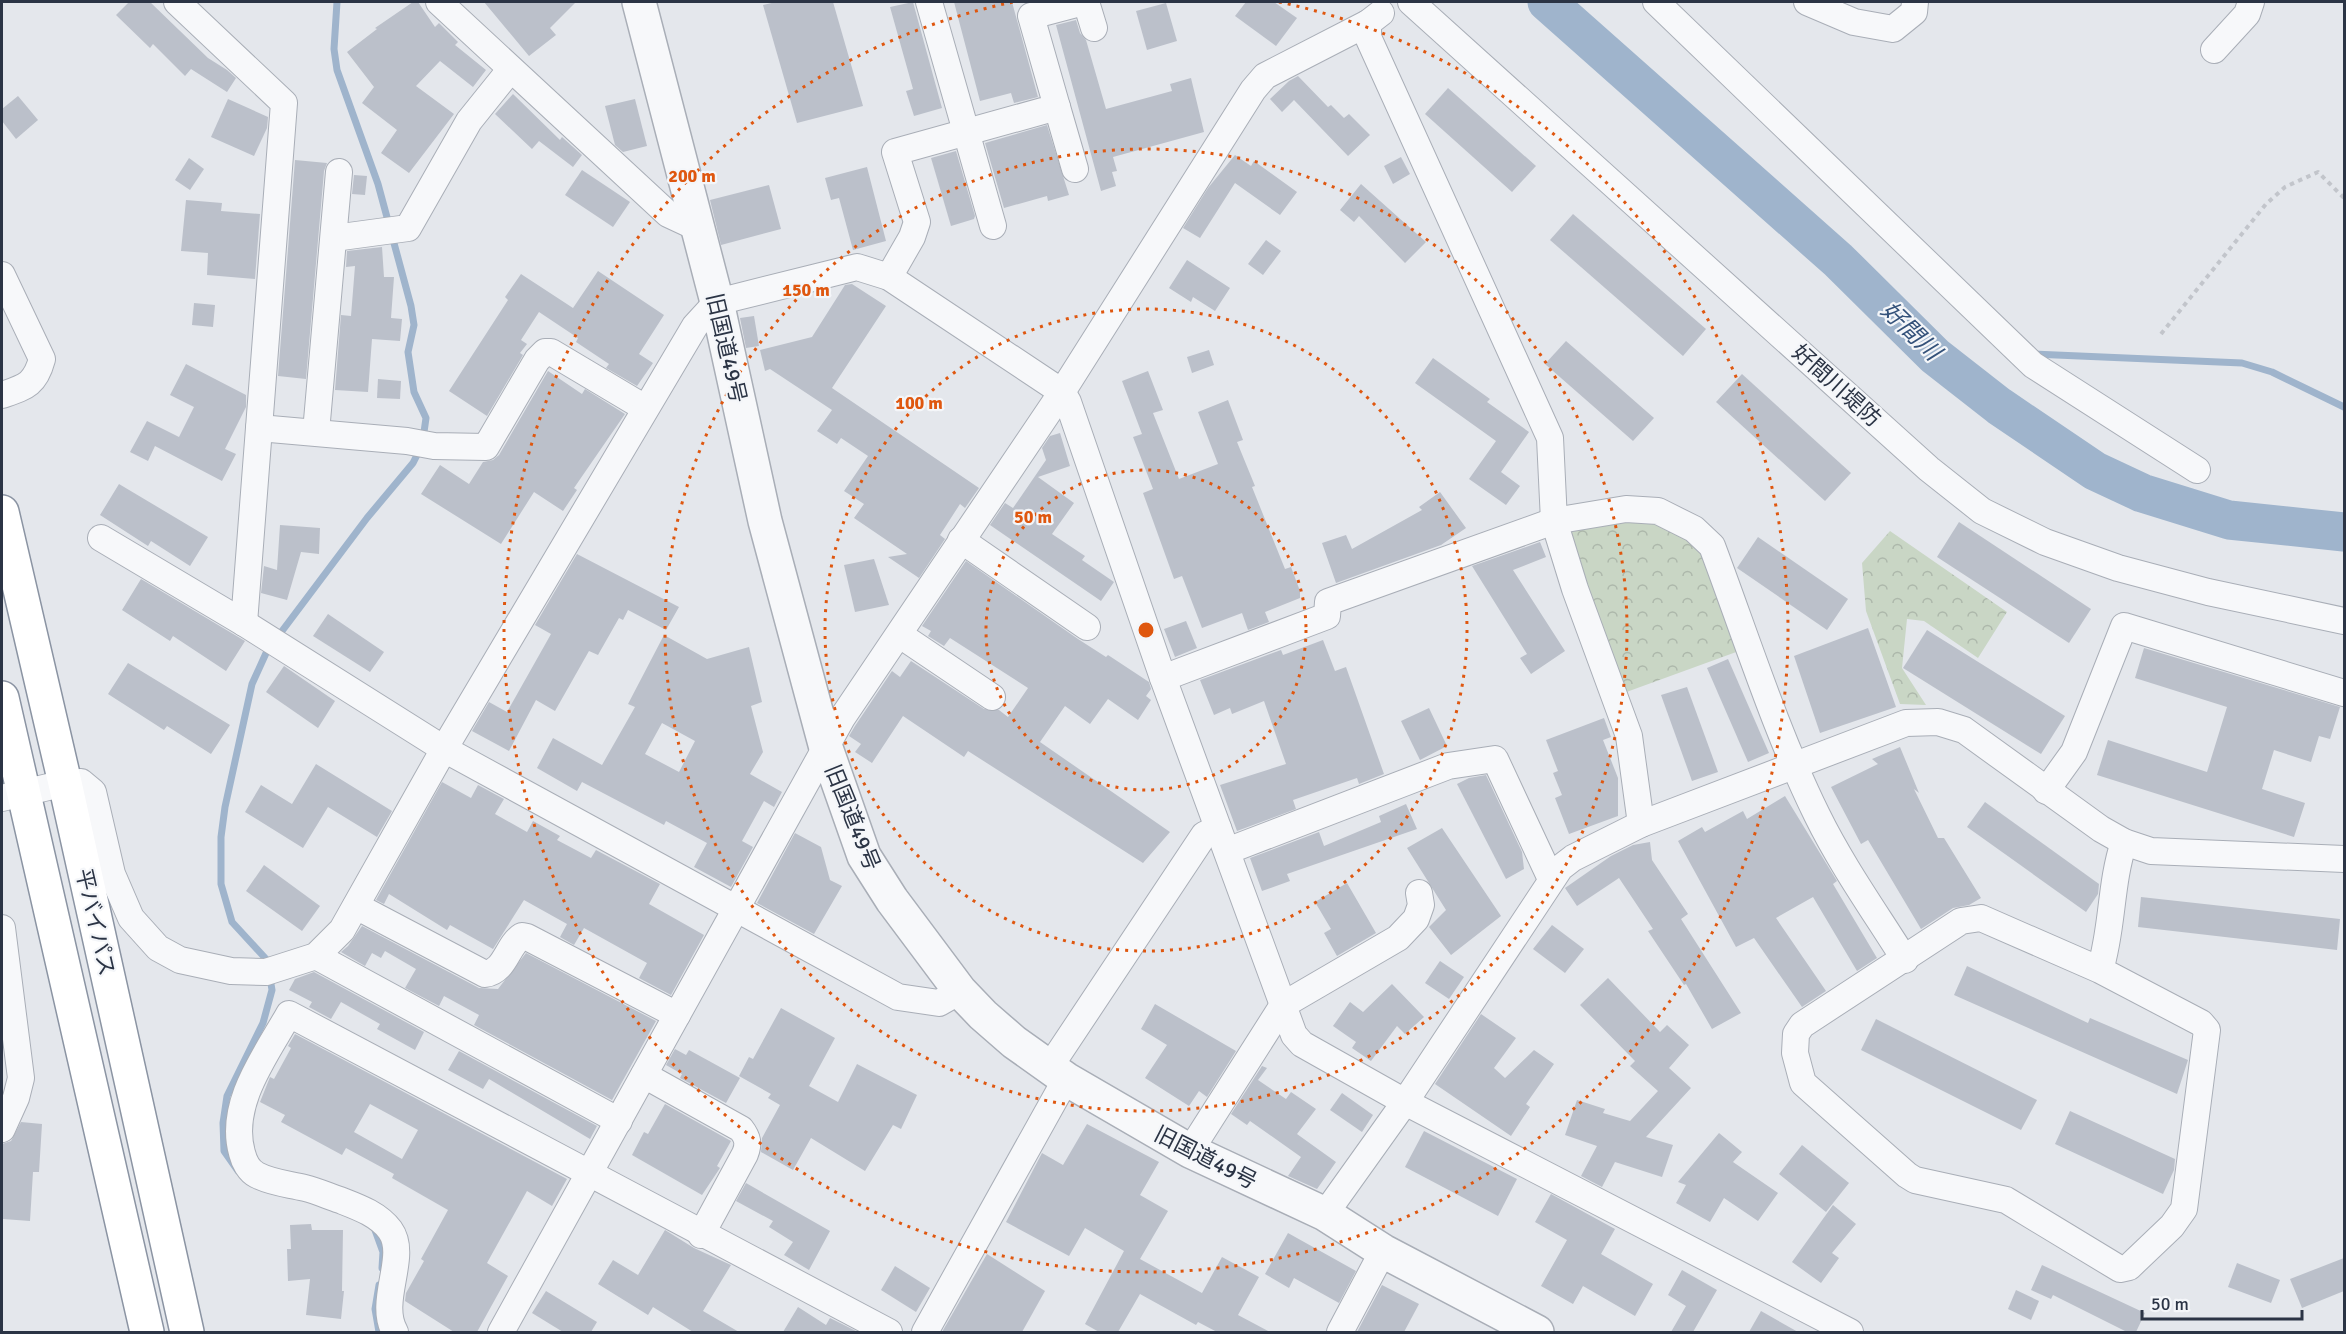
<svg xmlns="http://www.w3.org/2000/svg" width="2346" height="1334" font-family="Signika,'Noto Sans JP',sans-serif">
<defs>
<pattern id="park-crowns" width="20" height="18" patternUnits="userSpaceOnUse" patternTransform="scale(1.5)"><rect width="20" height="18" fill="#c9d6c5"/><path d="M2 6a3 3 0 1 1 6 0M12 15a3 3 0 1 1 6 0" fill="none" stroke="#adb8ab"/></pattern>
</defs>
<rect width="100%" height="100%" fill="#e4e7ec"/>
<g fill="url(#park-crowns)">
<path d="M1628 522 1656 524 1687 540 1703 555 1739 651 1621 694 1567 537 1572 531Z"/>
<path d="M1890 531 2007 612 1978 658 1924 621 1907 619 1902 668 1926 705 1900 704 1866 611 1862 563Z"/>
</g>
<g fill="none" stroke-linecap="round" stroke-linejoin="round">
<g stroke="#9fb4cc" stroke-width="7">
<path d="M337 2 334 49 337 70 378 184 411 306 414 325 408 352 414 392 426 418 423 439"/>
<path d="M2033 354 2242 363 2272 372 2344 407"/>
<path d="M238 1171 224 1151 223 1123 227 1096 263 1023 272 990 267 960 232 922 221 884V837L225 807 252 684 267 651 367 518 413 463 420 449"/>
<path d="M375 1230 383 1252 382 1268"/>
<path d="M379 1285 375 1309 379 1332"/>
</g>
<path stroke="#9fb4cc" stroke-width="39" d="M1547 2 1838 260 1935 356 1999 406 2095 471 2142 493 2229 520 2344 532"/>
</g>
<g fill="#bbc0ca" fill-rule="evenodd">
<path d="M129 2H150L208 58 227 70 236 78 227 92 191 69 185 76 153 44 150 48 116 15Z"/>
<path d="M413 2H418L435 27 439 23 458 42 455 45 486 70 473 87 440 61 416 86 454 114 409 173 381 153 397 130 362 103 374 87 347 52 377 29 375 28Z"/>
<path d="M484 2H576L550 28 556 35 529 56Z"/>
<path d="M776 2H833L863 106 797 123 763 5Z"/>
<path d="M913 2 942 108 914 116 906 91 913 89 890 7Z"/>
<path d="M954 2H1012L1038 97 1014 103 1011 93 980 101Z"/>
<path d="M1246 2H1274L1297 18 1276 46 1235 16Z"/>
<path d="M1166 3 1177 41 1147 50 1136 11Z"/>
<path d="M1076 20 1080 33 1086 40 1106 109 1172 91 1170 84 1191 78 1204 132 1113 157 1117 171 1112 172 1116 186 1101 191 1056 25Z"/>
<path d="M1298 76 1328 107 1331 105 1344 118 1349 114 1370 135 1348 156 1294 100 1282 112 1270 99 1289 81Z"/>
<path d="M1448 88 1536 166 1512 192 1425 114Z"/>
<path d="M513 94 560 140 562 137 582 155 573 167 539 141 532 149 495 114Z"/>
<path d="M18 96 38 120 16 139 2 121V109Z"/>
<path d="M228 99 268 117 267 128 254 156 211 137Z"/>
<path d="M635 99 647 146 623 152 615 145 605 106Z"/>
<path d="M1047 125 1069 195 1048 201 1047 196 1004 208 985 143Z"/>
<path d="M956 151 975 216 974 219 951 226 931 158Z"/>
<path d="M1235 155 1251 166 1254 161 1297 192 1280 215 1235 183 1200 238 1183 228 1208 188Z"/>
<path d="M1401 157 1410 174 1393 184 1384 166Z"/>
<path d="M189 158 204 169 190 190 175 180Z"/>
<path d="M295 160 327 163 324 171 306 379 278 376Z"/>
<path d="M867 167 886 241 853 250 839 198 831 200 825 178Z"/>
<path d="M582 170 630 202 613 227 565 195Z"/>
<path d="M354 175 367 176 365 195 352 194Z"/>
<path d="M1361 184 1426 242 1405 263 1359 216 1354 222 1340 210Z"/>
<path d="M769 185 781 229 721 245 710 200Z"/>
<path d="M186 200 222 203 221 211 260 214 255 279 207 275 208 253 181 251Z"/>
<path d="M1573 214 1706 329 1683 356 1550 240Z"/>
<path d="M1266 240 1281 251 1263 275 1248 264Z"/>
<path d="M382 247 384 277H394L391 318 402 319 400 341 372 339 368 392 335 390 341 315 351 316 355 266 346 267 347 251Z"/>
<path d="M1187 260 1230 288 1215 311 1193 297 1191 302 1169 288Z"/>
<path d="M598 271 664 315 639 354 653 363 637 386 606 368 609 364 576 342 578 338 539 312 521 340 527 344 520 353 523 355 487 416 449 391 508 300 505 297 521 274 573 308Z"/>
<path d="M852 284 886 306 832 388 979 488 965 508 960 504 940 535 945 539 919 578 888 557 907 554 854 518 864 504 844 491 868 456 841 438 837 444 817 431 832 410 770 369 765 371 760 350 812 337 845 285Z"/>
<path d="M194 303 215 305 213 327 192 325Z"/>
<path d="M754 316 759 346 746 348 740 318Z"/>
<path d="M1566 341 1654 418 1633 441 1545 364Z"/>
<path d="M1209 350 1214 365 1192 373 1187 357Z"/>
<path d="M1433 358 1490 399 1487 402 1529 432 1501 472 1520 486 1506 505 1469 479 1496 441 1415 383Z"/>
<path d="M186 364 246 395V407L225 449 236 454 222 481 155 446 148 461 130 452 147 421 179 437 194 407 170 395Z"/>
<path d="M548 371 582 394 585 389 625 414 574 488 577 490 563 511 534 492 501 544 421 494 440 465 469 484 483 462 493 460 499 455Z"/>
<path d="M1148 371 1163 410 1153 413 1179 479 1218 464 1198 412 1228 400 1243 440 1237 442 1255 486 1252 487 1285 569 1291 567 1300 591V598L1265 612 1269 622 1248 630 1242 613 1202 628 1182 576 1174 579 1143 493 1153 489 1133 437 1142 434 1122 381Z"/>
<path d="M1742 374 1851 473 1825 501 1716 402Z"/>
<path d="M378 379 401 381 400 399 377 398Z"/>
<path d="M1060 433 1070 466 1038 477 1074 503 1052 534 1085 556 1082 560 1114 582 1101 601 990 525 1005 503 1013 508 1046 460 1042 448 1050 436Z"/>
<path d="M119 484 208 537 190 566 151 541 148 546 100 515Z"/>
<path d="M1440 492 1466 528 1441 545 1336 583 1322 543 1346 535 1352 549 1422 510 1419 507Z"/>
<path d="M1959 522 2091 609 2069 643 1937 557Z"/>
<path d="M280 525 320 528 319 554 301 552 287 600 261 593 264 566 277 570Z"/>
<path d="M1758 537 1848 599 1827 630 1737 568Z"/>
<path d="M1540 542 1546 557 1513 570 1565 651 1531 674 1520 658 1527 654 1472 566Z"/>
<path d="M577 554 679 607 666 630 628 610 623 620 619 618 598 655 589 651 555 711 536 700 509 751 472 731 489 702 507 712 551 634 535 625Z"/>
<path d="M874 559 889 605 855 612 844 565Z"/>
<path d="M966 561 1078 639 1106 657 1108 655 1149 682 1151 689 1146 696 1151 700 1138 720 1108 699 1090 724 1065 706 1040 742 1170 832 1143 863 968 751 964 757 903 716 872 763 855 752 861 744 849 736 855 726 892 671 900 677 911 661 984 709 999 710 1008 717 1028 688 950 638 944 646 928 636 931 631 922 626Z"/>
<path d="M141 579 245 641 226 671 173 636 170 641 122 610Z"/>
<path d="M328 614 384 652 370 672 313 636Z"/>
<path d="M1186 621 1197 648 1175 657 1164 629Z"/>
<path d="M1868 628 1896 707 1820 733 1794 656Z"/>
<path d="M1927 630 2065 716 2041 754 1903 668Z"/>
<path d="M664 635 707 659 749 647 762 702 751 706 763 752 750 774 782 792 774 807 764 801 742 841 753 847 731 887 694 867 707 843 666 821 664 825 582 782 577 791 537 768 553 738 602 765 635 707 628 704ZM662 723 695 741 679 772 645 754Z"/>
<path d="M1323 640 1335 671 1346 667 1384 774 1359 784 1357 778 1293 800 1296 809 1237 831 1220 785 1286 764 1264 701 1232 714 1230 708 1214 715 1200 680 1281 650 1283 655Z"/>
<path d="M2144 648 2340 707 2330 739 2319 736 2311 762 2274 750 2262 789 2305 803 2294 837 2097 775 2108 740 2207 772 2227 707 2135 678Z"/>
<path d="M1728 659 1769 753 1748 762 1707 668Z"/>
<path d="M128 663 230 725 211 754 167 726 164 730 108 694Z"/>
<path d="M284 666 335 701 318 728 266 692Z"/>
<path d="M1687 687 1718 772 1692 781 1661 695Z"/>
<path d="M1429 708 1447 746 1420 760 1401 721Z"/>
<path d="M1604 718 1611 737 1603 740 1618 778V816L1569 834 1555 798 1562 795 1553 773 1558 771 1546 740Z"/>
<path d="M1900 747 1919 793 1914 789 1938 838H1944L1981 898 1969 905 1953 908 1921 929 1868 840 1861 844 1831 787 1878 764 1872 759Z"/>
<path d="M316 764 392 811 377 837 328 807 303 848 245 812 261 785 292 804Z"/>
<path d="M1486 775 1522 852 1524 869 1506 879 1457 784 1469 778Z"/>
<path d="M442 782 471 798 478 785 504 799 495 814 527 832 533 821 560 836 557 840 591 858 596 850 660 884 649 904 704 935 671 995 639 978 647 963 584 928 574 945 560 937 567 924 524 900 493 949 450 925 447 930 389 894 384 904 376 900Z"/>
<path d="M1785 796 1837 881 1833 884 1877 958 1857 971 1813 897 1776 918 1826 991 1802 1007 1754 938 1736 947 1678 841 1702 827 1705 832 1743 811 1747 819Z"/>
<path d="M1985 802 2099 884 2098 894 2086 912 1967 827Z"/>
<path d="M1406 804 1417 829 1287 874 1290 881 1262 891 1250 858 1319 832 1324 846 1381 822 1379 816Z"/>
<path d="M1442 828 1501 916 1451 955 1429 927 1446 910 1407 848Z"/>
<path d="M795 833 821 847 830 880 842 886 814 934 757 903Z"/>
<path d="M1650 842 1652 860 1688 914 1681 919 1741 1013 1712 1029 1686 984 1684 985 1648 931 1653 929 1619 878 1577 906 1565 888 1611 856 1633 845Z"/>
<path d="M264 865 320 906 302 931 246 891Z"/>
<path d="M1347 883 1376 933 1337 956 1324 933 1331 929 1315 902Z"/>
<path d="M2141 897 2340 919 2337 950 2138 927Z"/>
<path d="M1552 925 1584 949 1565 973 1533 949Z"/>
<path d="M362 926 479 988 498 989 526 953 656 1021 612 1100 474 1025 479 1015 444 996 439 1006 405 988 416 969 385 951 381 958 372 953 365 966 341 952 348 946Z"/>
<path d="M1440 961 1464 977 1449 999 1425 983Z"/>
<path d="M1967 966 2088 1023 2090 1018 2188 1060 2177 1094 1954 995Z"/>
<path d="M314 972 424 1032 415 1050 377 1029 380 1024 341 1002 331 1019 309 1007 312 1002 289 990 295 979Z"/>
<path d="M1608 978 1660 1032 1667 1025 1689 1045 1669 1068 1691 1088 1646 1137 1673 1145 1662 1177 1615 1162 1602 1187 1581 1176 1597 1146 1565 1135 1577 1100 1605 1109 1603 1113 1630 1121 1658 1091 1630 1066 1635 1061 1580 1005Z"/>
<path d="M1392 984 1424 1017 1405 1034 1397 1026 1371 1061 1352 1048 1356 1042 1333 1026 1350 1002 1363 1012Z"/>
<path d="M1155 1004 1236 1051 1207 1097 1199 1091 1189 1106 1145 1078 1167 1045 1141 1029Z"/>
<path d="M781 1008 835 1038 809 1086 838 1102 857 1064 917 1095 901 1129 893 1125 865 1171 811 1138 793 1170 761 1152 762 1138 780 1105 768 1098 771 1094 739 1076 749 1057 753 1059Z"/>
<path d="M1481 1014 1516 1038 1494 1068 1505 1078 1534 1050 1554 1064 1526 1104 1530 1107 1511 1136 1435 1084Z"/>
<path d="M1876 1019 2037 1100 2021 1130 1861 1050Z"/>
<path d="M295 1034 567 1179 552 1206 527 1191 487 1263 508 1276 477 1332H454L405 1301 406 1293 424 1261 421 1259 448 1210 392 1178 394 1174 346 1148 342 1155 281 1122 285 1115 260 1102 270 1077 274 1079 291 1048 288 1046ZM370 1104 418 1130 402 1159 354 1132Z"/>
<path d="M675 1049 686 1055 689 1050 740 1078 726 1103 680 1078 682 1074 666 1065Z"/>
<path d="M459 1051 597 1126 590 1139 489 1079 483 1089 448 1070Z"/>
<path d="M1262 1066 1267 1068 1258 1080 1286 1099 1291 1092 1316 1109 1297 1134 1336 1162 1317 1189 1288 1176 1301 1157 1250 1121 1247 1125 1231 1114Z"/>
<path d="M1342 1093 1373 1115 1362 1132 1330 1110Z"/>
<path d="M665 1104 731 1141 717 1166 720 1168 702 1195 632 1155 644 1132 648 1134Z"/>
<path d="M2070 1111 2175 1159 2174 1170 2163 1194 2055 1144Z"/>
<path d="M21 1122 42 1124 39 1172H33L30 1221 3 1219 2 1144 11 1141Z"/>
<path d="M1087 1124 1159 1162 1140 1195 1168 1211 1140 1259 1202 1293 1222 1257 1259 1277 1238 1315 1270 1332H1217L1198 1322 1196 1325 1140 1294 1118 1332H1099L1085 1324 1124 1251 1085 1228 1069 1256 1006 1222 1042 1153 1063 1165Z"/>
<path d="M1424 1131 1517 1179 1498 1216 1405 1167Z"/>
<path d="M1719 1133 1742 1152 1733 1162 1778 1193 1758 1221 1724 1198 1710 1222 1676 1203 1686 1185 1678 1182Z"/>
<path d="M1802 1145 1849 1183 1826 1212 1779 1174Z"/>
<path d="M746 1183 830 1231 809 1270 784 1255 793 1242 769 1227 773 1221 736 1201Z"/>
<path d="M1551 1194 1615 1229 1601 1254 1653 1284 1635 1316 1583 1286 1573 1304 1541 1286 1567 1240 1535 1222Z"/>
<path d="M1833 1205 1856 1224 1832 1253 1839 1258 1821 1283 1792 1262Z"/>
<path d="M311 1224 312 1230H343L342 1291H344L341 1319 306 1315 310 1279 288 1281 287 1249H291L290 1225Z"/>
<path d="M665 1230 694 1248 731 1265 703 1311 739 1332H693L653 1307 648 1315 598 1284 613 1260 638 1275Z"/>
<path d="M1288 1233 1356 1271 1339 1303 1294 1278 1289 1288 1265 1274Z"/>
<path d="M987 1254 1045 1291 1022 1332H942Z"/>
<path d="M2344 1258V1291L2302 1308 2290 1279Z"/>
<path d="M2237 1263 2280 1280 2271 1303 2228 1287Z"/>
<path d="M2042 1265 2145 1313 2136 1332H2127L2053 1295 2051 1299 2031 1290Z"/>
<path d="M895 1266 930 1288 916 1312 881 1290Z"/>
<path d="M1682 1270 1717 1290 1693 1332H1671L1686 1306 1668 1295Z"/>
<path d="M1382 1285 1419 1304 1404 1332H1357Z"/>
<path d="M2016 1290 2039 1301 2031 1320 2008 1309Z"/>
<path d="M546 1291 597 1322 591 1332H563L532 1313Z"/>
<path d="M798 1307 826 1325 830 1318 858 1332H783Z"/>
<path d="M1761 1311 1798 1332H1749Z"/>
</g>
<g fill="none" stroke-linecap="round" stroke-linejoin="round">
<g stroke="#a9aeb7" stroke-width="28">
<g id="minor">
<path d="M177 2 284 103 244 623"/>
<path d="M439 2 668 214 698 228"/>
<path d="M929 2 993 226"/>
<path d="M1086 2 1094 28"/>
<path d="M1411 2 1929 469 1982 511 2045 542 2118 568 2208 592 2344 621"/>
<path d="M1656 2 2033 365 2197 470"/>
<path d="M1807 2 1854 22 1893 29 1914 12 1915 2"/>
<path d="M1368 23V37L1550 438 1554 521 1575 589 1629 736 1641 824"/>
<path d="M2214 50 2247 14 2251 2"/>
<path d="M1057 107 1075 169"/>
<path d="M334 238 408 228 469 121 510 70"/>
<path d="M2 275 42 359C35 385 25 387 2 395"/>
<path d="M889 277 912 237 917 222 895 152 1057 107 1031 16 1084 2"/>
<path d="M259 428 407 441 434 446 486 447 537 360 545 352H551L645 408"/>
<path d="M316 432 339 172"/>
<path d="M101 538 244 623 444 749 898 997 939 1003 960 991"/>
<path d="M961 540 1087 627"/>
<path d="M900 635 992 697"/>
<path d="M1163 678 1327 616 1328 602 1554 521 1626 509 1658 511 1694 529 1712 546C1745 634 1776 732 1817 815 1842 866 1875 912 1905 960"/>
<path d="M2046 791 2074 752 2124 626 2344 693"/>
<path d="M2 798 65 783 81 782 93 792 112 874 131 918 158 948 180 960 231 971 266 972 316 956 342 930 444 749 695 326 717 302 857 267 889 277 1062 392 1068 402 1163 678 1283 1005 1294 1035 1302 1044 1405 1102 1850 1332"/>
<path d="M1227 851 1448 766 1495 759 1551 879"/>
<path d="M356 906 485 974C506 971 507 945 522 936L527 937 677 1015"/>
<path d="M2 928 21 1078 16 1098 2 1129"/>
<path d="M316 956 619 1121"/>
<path d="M2100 970 1981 918 1961 921 1802 1025 1796 1034 1795 1053 1803 1083 1907 1175 1915 1180 2006 1200 2120 1269 2129 1267 2172 1226 2184 1209 2207 1030 2201 1023 2100 970C2113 928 2110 884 2124 842"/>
<path d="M1049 1068 1204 835 1218 828"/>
<path d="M644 1075 741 1129C748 1138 749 1144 745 1154L701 1235"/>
<path d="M1190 1151 1283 1005 1398 938 1416 919 1421 905 1419 893"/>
<path d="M1325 1214 1405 1102 1560 868 1573 858 1641 824 1906 723 1938 722 1964 730 2101 829 2124 842 2151 851 2344 859"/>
<path d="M395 1332C377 1301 409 1256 390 1230 378 1214 358 1207 340 1200 328 1196 317 1191 305 1188 289 1184 272 1183 257 1175 249 1171 244 1161 242 1153 228 1104 266 1055 289 1014L889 1332"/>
<path d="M501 1332 842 718 1062 392 1253 90 1265 76 1368 23 1381 13"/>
<path d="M925 1332 1066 1079"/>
<path d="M1340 1332 1383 1251"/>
</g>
</g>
<g stroke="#a9aeb7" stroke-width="36">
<path id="tertiary" d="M639 2 717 302 765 521 826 748 864 856 892 900 960 991 983 1015 1014 1042 1066 1079 1190 1151 1325 1214 1383 1251 1537 1332"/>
</g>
<g stroke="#8b94a3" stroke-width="36">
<g id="trunk">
<path d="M2 512 65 783 187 1332"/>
<path d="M2 698 147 1332"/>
</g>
</g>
<path stroke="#c2c5cb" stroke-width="4" stroke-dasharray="4.5 4.5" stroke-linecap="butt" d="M2161 334 2266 204 2285 187 2318 172 2344 198"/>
<use href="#minor" stroke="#f7f8fa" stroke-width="26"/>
<use href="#tertiary" stroke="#f7f8fa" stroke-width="33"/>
<use href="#trunk" stroke="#fff" stroke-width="33"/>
</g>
<g fill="none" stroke="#df570f" stroke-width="3" stroke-dasharray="3 6">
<circle cx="1146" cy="630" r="160"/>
<circle cx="1146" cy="630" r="321"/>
<circle cx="1146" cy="630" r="481"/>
<path d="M1279 2A642 642 0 1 1 1013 2"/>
</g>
<g text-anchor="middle" stroke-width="4.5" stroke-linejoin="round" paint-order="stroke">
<g font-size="22" fill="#2b3445" stroke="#f4f6f9">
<text transform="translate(727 348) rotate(77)" y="8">旧国道49号</text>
<text transform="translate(1837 385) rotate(42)" y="8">好間川堤防</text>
<text transform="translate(853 817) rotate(68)" y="8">旧国道49号</text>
<text transform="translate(96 922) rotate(77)" y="8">平バイパス</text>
<text transform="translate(1206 1157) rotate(27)" y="8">旧国道49号</text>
</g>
<g font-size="24" font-style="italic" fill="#34527a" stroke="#f4f6f9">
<text transform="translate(1911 331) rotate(44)" y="8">好間川</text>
</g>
</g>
<circle cx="1146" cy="630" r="9" fill="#df570f" stroke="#f4f6f9" stroke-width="3"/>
<g font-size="18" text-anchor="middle" font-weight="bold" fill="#df570f" stroke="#f4f6f9" stroke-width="4.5" stroke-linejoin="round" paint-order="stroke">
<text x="692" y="182">200 m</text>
<text x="806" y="296">150 m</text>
<text x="919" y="409">100 m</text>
<text x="1033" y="523">50 m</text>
</g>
<rect width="2346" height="1334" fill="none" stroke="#2b3445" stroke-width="6"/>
<path d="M2142 1310v9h160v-9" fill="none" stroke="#2b3445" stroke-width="3"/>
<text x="2151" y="1310" font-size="18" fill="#2b3445" stroke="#f4f6f9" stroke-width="4.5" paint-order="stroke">50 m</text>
</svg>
